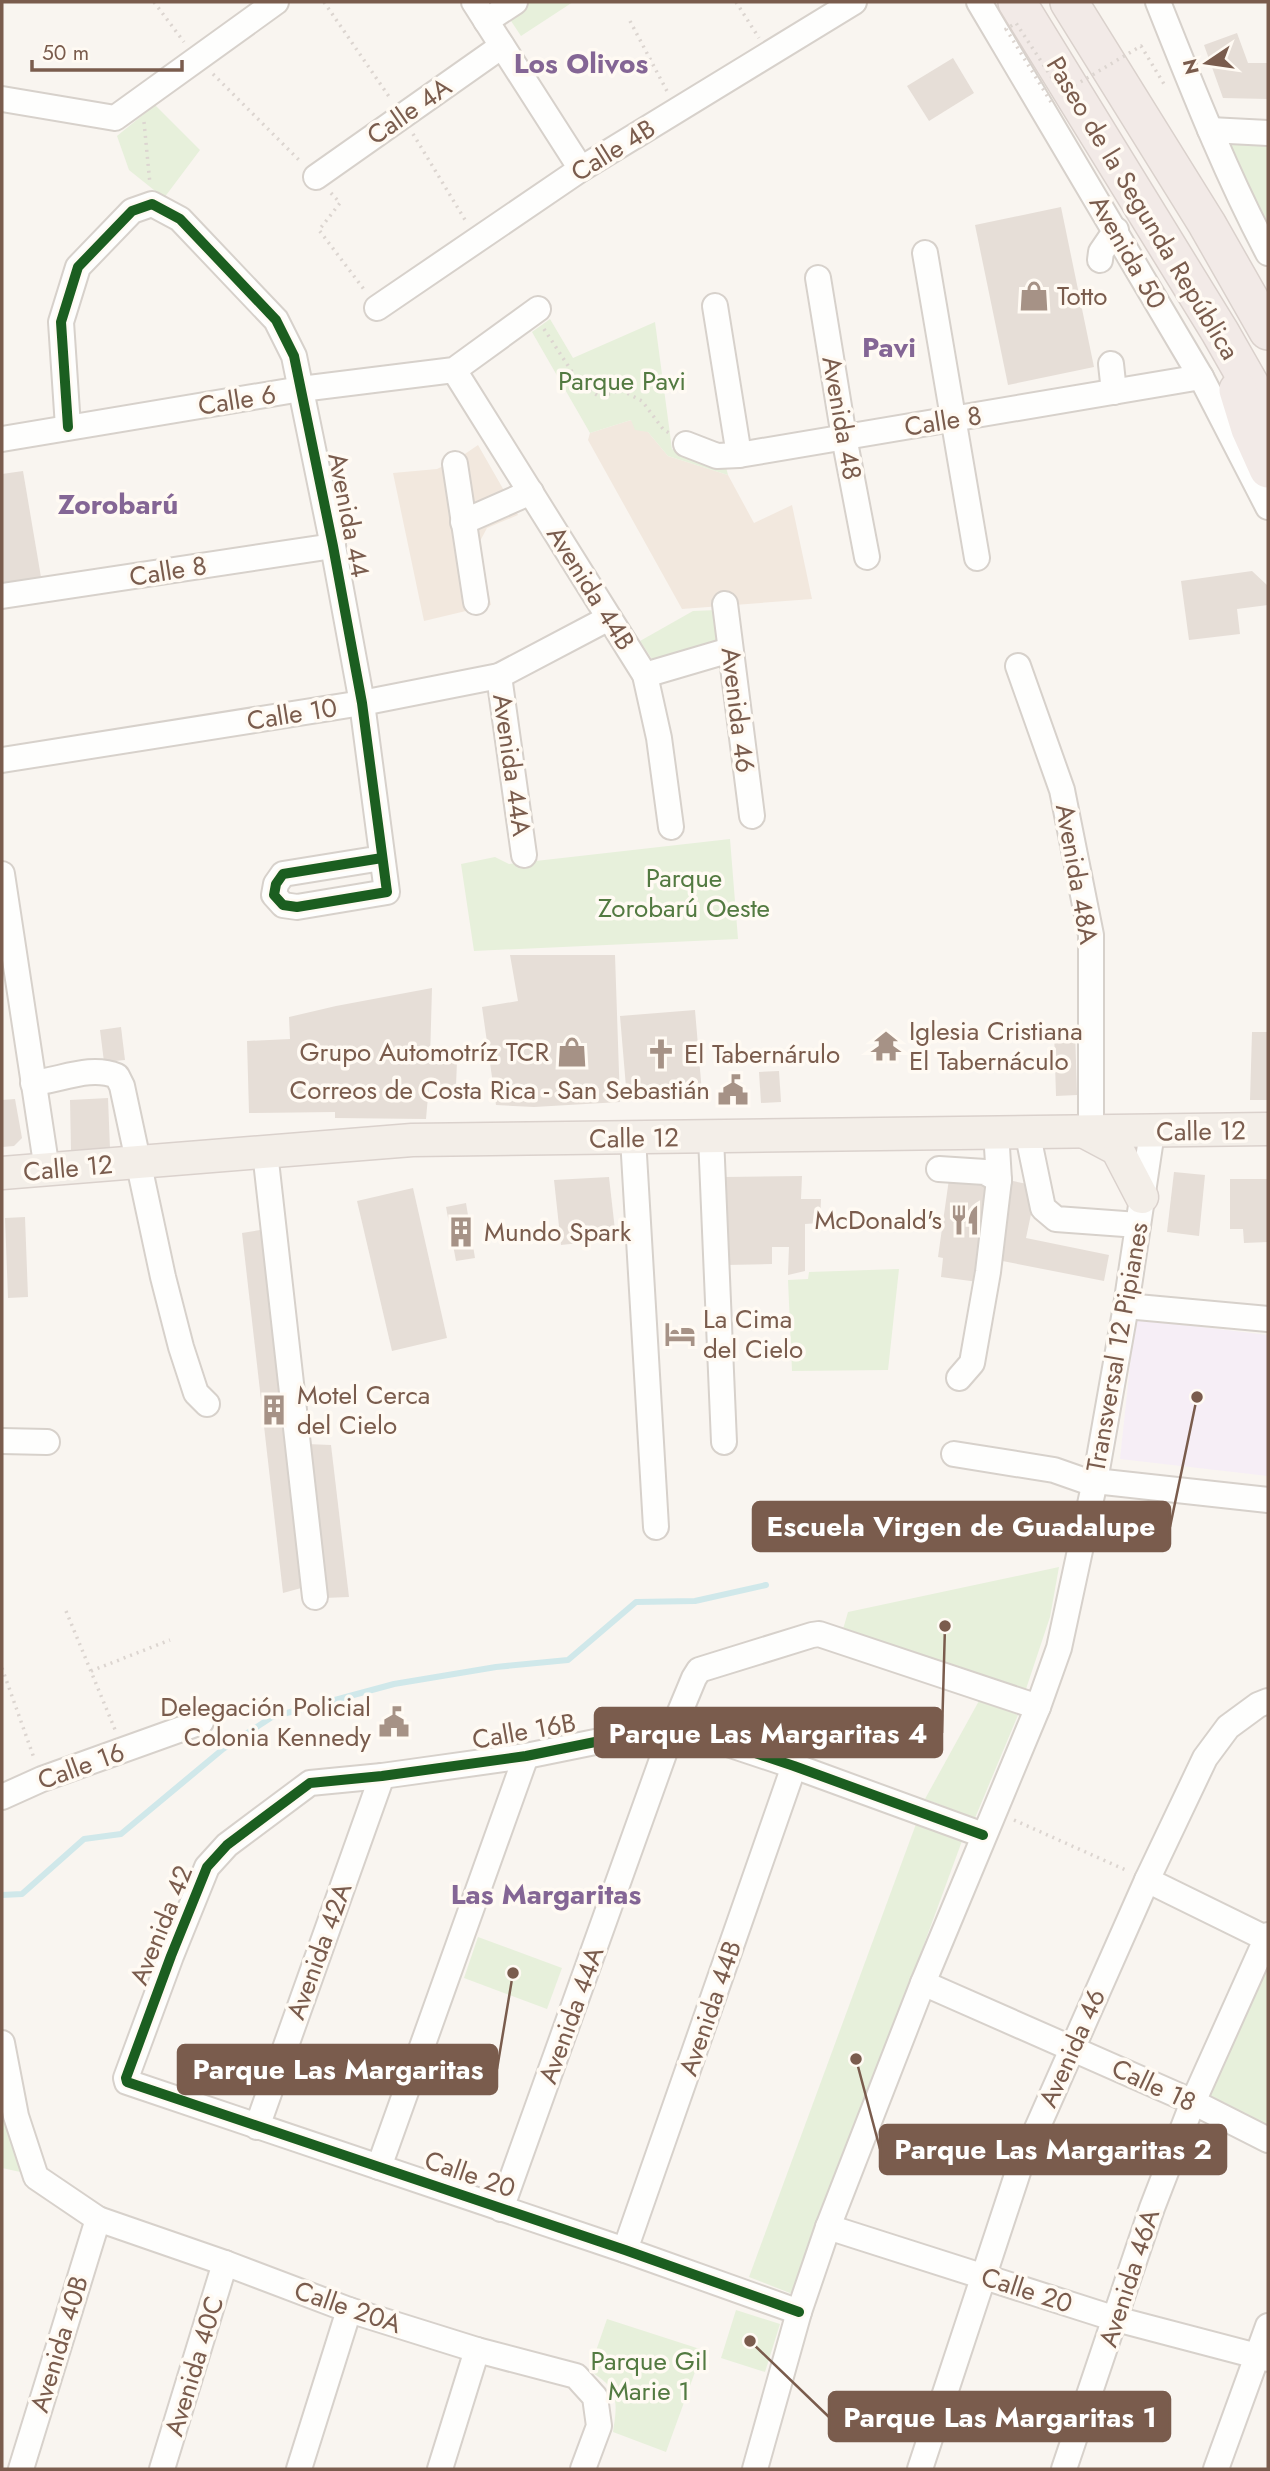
<svg xmlns="http://www.w3.org/2000/svg" width="1270" height="2471" font-family="Jost,sans-serif">
<rect width="100%" height="100%" fill="#f9f5f0"/>
<g fill="#f2e8de">
<path d="M631 420 648 432 668 456 728 475 754 523 792 505 812 599 682 609 588 440 590 433Z"/>
<path d="M478 445 518 515 487 528 479 543 491 605 424 621 393 473 437 469 456 460Z"/>
</g>
<path fill="#f6eef6" d="M1135 1319 1268 1335V1476L1120 1459Z"/>
<g fill="#e7f0db">
<path d="M513 2H573L521 36 503 9Z"/>
<path d="M155 105 200 150 164 198 129 170 117 136Z"/>
<path d="M1226 142 1268 144V235Z"/>
<path d="M550 319 573 358 655 322 672 449 697 456 722 451 728 475 668 456 648 432 635 430 631 420 590 433 532 332Z"/>
<path d="M718 610 722 644 656 665 640 641 693 611Z"/>
<path d="M730 839 738 939 474 951 461 864 495 857 509 864Z"/>
<path d="M899 1269 888 1370 792 1371 788 1280 808 1279 809 1272Z"/>
<path d="M1059 1567 1050 1617 1024 1695 841 1636 848 1612Z"/>
<path d="M980 1699 1018 1715 975 1818 925 1799Z"/>
<path d="M916 1824 962 1841 795 2295 749 2277Z"/>
<path d="M1268 1935V2140L1193 2102Z"/>
<path d="M478 1937 562 1968 547 2009 464 1978Z"/>
<path d="M2 2076 25 2173 2 2168Z"/>
<path d="M736 2310 780 2324 765 2372 721 2358Z"/>
<path d="M607 2319 703 2350 666 2452 613 2432C618 2402 619 2387 589 2371Z"/>
</g>
<g fill="none" stroke-linecap="round" stroke-linejoin="round">
<path stroke="#d0e8ea" stroke-width="6" d="M2 1895 22 1894 84 1839 121 1834 223 1749 272 1717 394 1684 496 1667 568 1660 636 1602 695 1601 766 1585"/>
</g>
<g fill="#e6ded7">
<path d="M1237 33 1248 63H1268V99L1223 98 1204 45Z"/>
<path d="M953 58 974 93 929 121 907 86Z"/>
<path d="M1061 207 1094 367 1008 385 975 225Z"/>
<path d="M23 471 42 583 2 589V474Z"/>
<path d="M1252 571 1268 586V605L1237 609 1240 634 1189 640 1181 581Z"/>
<path d="M510 955H615L620 1102 534 1107 496 1105 482 1007 518 1001Z"/>
<path d="M432 988 430 1060 457 1061 456 1086 429 1085 426 1119 335 1118V1112L249 1113 247 1041 290 1039 289 1017 336 1006Z"/>
<path d="M695 1010 702 1093 627 1099 620 1016Z"/>
<path d="M121 1027 125 1060 104 1062 100 1030Z"/>
<path d="M1075 1029 1077 1095 1056 1096 1054 1030Z"/>
<path d="M1252 1032H1268L1267 1100H1250Z"/>
<path d="M779 1071 781 1102 761 1103 759 1072Z"/>
<path d="M108 1098 110 1149 71 1150 70 1100Z"/>
<path d="M15 1099 22 1138 14 1146 2 1147V1100Z"/>
<path d="M1174 1172 1205 1175 1199 1236 1167 1232Z"/>
<path d="M802 1176 801 1199H821L820 1223 805 1224V1271L788 1275 789 1247H772V1264L726 1265 725 1177Z"/>
<path d="M609 1177 616 1239 561 1245 554 1180Z"/>
<path d="M949 1179 993 1183 978 1282 941 1277 943 1258 938 1257Z"/>
<path d="M1230 1179H1268V1242L1244 1243 1243 1229H1230Z"/>
<path d="M1008 1180 1037 1186 1026 1238 1109 1255 1104 1281 992 1259Z"/>
<path d="M413 1188 447 1338 392 1351 357 1201Z"/>
<path d="M466 1203 475 1258 456 1261 446 1207Z"/>
<path d="M25 1217 28 1297 8 1298 5 1218Z"/>
<path d="M266 1229 305 1587 283 1593 242 1233Z"/>
<path d="M307 1444 331 1445 349 1597 324 1598Z"/>
</g>
<g fill="none" stroke-linecap="round" stroke-linejoin="round">
<g stroke="#d7d1cb" stroke-width="28">
<g id="minor">
<path d="M474 2 581 169"/>
<path d="M979 2 1201 377 1268 507"/>
<path d="M1158 2C1192 87 1225 172 1268 253"/>
<path d="M486 21 515 2"/>
<path d="M2 99 115 118 276 2"/>
<path d="M1210 130 1268 133"/>
<path d="M316 177 502 46"/>
<path d="M925 253 977 558"/>
<path d="M1100 260 1101 252 1116 230"/>
<path d="M818 278 844 437 867 557"/>
<path d="M715 306 739 455"/>
<path d="M377 308 581 169 854 2"/>
<path d="M1111 364 1114 392"/>
<path d="M454 370 645 675 659 738 671 827"/>
<path d="M68 427 61 322 78 267 132 211 152 204 180 219 276 320 294 356 333 546 362 703 387 892 297 907 283 905 274 895 276 884 283 874 382 858"/>
<path d="M2 439 301 389 454 370 538 309"/>
<path d="M686 444 717 456 739 455 1201 377"/>
<path d="M455 464 476 602"/>
<path d="M463 522 531 492"/>
<path d="M2 596 333 546"/>
<path d="M725 604 752 816"/>
<path d="M1018 666 1062 790 1091 935V1131"/>
<path d="M645 675 730 650"/>
<path d="M499 676 524 855"/>
<path d="M2 760 362 703 499 676 609 618"/>
<path d="M2 874 47 1170"/>
<path d="M33 1083C61 1080 90 1065 117 1076L122 1086 163 1277 181 1347 196 1393 207 1404"/>
<path d="M1027 1131 1043 1208 1056 1219 1138 1225"/>
<path d="M711 1137 724 1442"/>
<path d="M633 1138 656 1527"/>
<path d="M265 1152 315 1597"/>
<path d="M939 1169 985 1172 999 1180"/>
<path d="M1126 1306 1268 1319"/>
<path d="M959 1378 972 1363 988 1272 999 1180 996 1131"/>
<path d="M2 1441 47 1442"/>
<path d="M954 1454 1054 1470 1094 1484"/>
<path d="M1095 1481 1268 1500"/>
<path d="M2 1797 42 1779 201 1722"/>
<path d="M1147 1880 1267 1939"/>
<path d="M923 1983 1193 2102 1268 2140"/>
<path d="M2 2043 16 2116 36 2177 98 2219 225 2263 349 2310 477 2350 576 2376 595 2397 599 2426 583 2469"/>
<path d="M257 2127 382 1776"/>
<path d="M379 2167 526 1756"/>
<path d="M501 2209 674 1726 694 1678 699 1670 812 1635 819 1634 1038 1707"/>
<path d="M828 2227 1116 2319 1268 2359"/>
<path d="M625 2250 794 1766"/>
<path d="M799 2312 625 2250 127 2082 126 2078 171 1956 207 1867 227 1845 310 1783 382 1776 526 1756 674 1726 794 1766 983 1835"/>
<path d="M21 2469 98 2219"/>
<path d="M162 2469 225 2263"/>
<path d="M299 2469 349 2310"/>
<path d="M440 2469 477 2350"/>
<path d="M755 2469 799 2312 828 2227 923 1983 1038 1707 1059 1648 1095 1481 1126 1306 1152 1132"/>
<path d="M920 2469 1019 2169 1147 1880 1205 1758 1228 1727 1258 1705 1268 1701"/>
<path d="M1064 2469 1152 2208 1193 2102 1268 1935"/>
<path d="M1216 2469 1268 2326"/>
</g>
</g>
<g stroke="#dad1cc" stroke-width="35">
<g id="major">
<path d="M1085 1132 1117 1149 1142 1197"/>
<path d="M2 1173 412 1140 1268 1129"/>
</g>
</g>
<g stroke="#dad1cc" stroke-width="40">
<g id="highway">
<path d="M1017 2 1220 332 1268 416"/>
<path d="M1069 2 1207 224 1268 331"/>
<path d="M1238 390 1250 429 1268 469"/>
</g>
</g>
<g stroke="#dcd5d0" stroke-width="3.5" stroke-dasharray="2 5" stroke-linecap="butt">
<path d="M154 2 184 42"/>
<path d="M324 2 390 98"/>
<path d="M736 2 759 38"/>
<path d="M630 21 668 93"/>
<path d="M213 74 301 162"/>
<path d="M144 122 150 184"/>
<path d="M413 134 467 223"/>
<path d="M331 193 340 203 319 230 366 292"/>
<path d="M544 329 580 384 600 397 621 390 642 401 663 429 669 433"/>
<path d="M66 1611 116 1732"/>
<path d="M2 1668 34 1758"/>
<path d="M91 1671 170 1640"/>
<path d="M1014 1820 1128 1871"/>
</g>
<use href="#minor" stroke="#fefefd" stroke-width="24"/>
<use href="#major" stroke="#f3eee8" stroke-width="32"/>
<use href="#highway" stroke="#f2eae7" stroke-width="37"/>
<path stroke="#dcd5d0" stroke-width="3.5" stroke-dasharray="2 5" stroke-linecap="butt" d="M1051 102 1006 29 1016 23 1062 93 1141 46 1164 84"/>
<g stroke="#fffaf3" stroke-width="15">
<g id="cycleway">
<path d="M68 427 61 322 78 267 132 211 152 204 180 219 276 320 294 356 333 546 362 703 387 892 297 907 283 905 274 895 276 884 283 874 382 858"/>
<path d="M799 2312 625 2250 127 2082 126 2078 171 1956 207 1867 227 1845 310 1783 382 1776 526 1756 674 1726 794 1766 983 1835"/>
</g>
</g>
<use href="#cycleway" stroke="#1b5e20" stroke-width="10"/>
</g>
<defs>
<g id="shop-bare" transform="scale(2.415)"><path d="M-5-2.5h2.3a2.7 3.5 0 0 1 5.4 0H5L5.5 6h-11ZM-1.5-2.5h3a1.5 2.3 0 0 0-3 0Z" fill="#a69286" stroke="#fffaf3" stroke-width="2.5" paint-order="stroke"/></g>
<g id="temple-bare" transform="scale(2.415)"><path d="M0-6L5-2H3V0L6.5 2.5H4V6H1.5V3h-3V6H-4V2.5H-6.5L-3 0V-2H-5Z" fill="#a69286" stroke="#fffaf3" stroke-width="2.5" paint-order="stroke"/></g>
<g id="church-bare" transform="scale(2.415)"><path d="M-1.2-6h2.4v3.5h3.3v2.4h-3.3V6h-2.4V-.1h-3.3v-2.4h3.3Z" fill="#a69286" stroke="#fffaf3" stroke-width="2.5" paint-order="stroke"/></g>
<g id="civic-bare" transform="scale(2.415)"><path d="M-.6-6.5H3V-4.5H.6V-3L4-1V1h2V6H-6V1h2V-1L-.6-3ZM-1.2 2.5V6h2.4V2.5Z" fill="#a69286" stroke="#fffaf3" stroke-width="2.5" paint-order="stroke"/></g>
<g id="restaurant-bare" transform="scale(2.415)"><path d="M-5-6h1v4h1v-4h1v4h1v-4h1v5L-1.5 .5V6h-2V.5L-5-1ZM5-6V6H3V1.5H1.5Q1.5-4 5-6Z" fill="#a69286" stroke="#fffaf3" stroke-width="2.5" paint-order="stroke"/></g>
<g id="building-bare" transform="scale(2.415)"><path d="M-4-6H4V6H1V3H-1V6H-4ZM-2.5-4.3h1.7v1.8h-1.7ZM.8-4.3h1.7v1.8H.8ZM-2.5-1h1.7V.8h-1.7ZM.8-1h1.7V.8H.8Z" fill="#a69286" stroke="#fffaf3" stroke-width="2.5" paint-order="stroke"/></g>
<g id="hotel-bare" transform="scale(2.415)"><path d="M-6-4.5h1.5V1H6V5H4.5V3h-9V5H-6ZM-4 0a1.8 1.8 0 1 1 3.6 0ZM.5 0V-2.5h3Q6-2.5 6 0Z" fill="#a69286" stroke="#fffaf3" stroke-width="2.5" paint-order="stroke"/></g>
</defs>
<g fill-rule="evenodd">
<use href="#shop-bare" x="1034" y="296"/>
<use href="#temple-bare" x="886" y="1046"/>
<use href="#shop-bare" x="572" y="1052"/>
<use href="#church-bare" x="661" y="1054"/>
<use href="#civic-bare" x="733" y="1090"/>
<use href="#restaurant-bare" x="965" y="1220"/>
<use href="#building-bare" x="461" y="1232"/>
<use href="#hotel-bare" x="680" y="1334"/>
<use href="#building-bare" x="274" y="1410"/>
<use href="#civic-bare" x="394" y="1722"/>
</g>
<g text-anchor="middle" stroke-width="7" stroke-linejoin="round" paint-order="stroke">
<g font-size="26" fill="#7a5c4d" stroke="#fffaf3">
<text transform="translate(409 111) rotate(-35)" y="9">Calle 4A</text>
<text transform="translate(613 150) rotate(-32)" y="9">Calle 4B</text>
<text transform="translate(1143 208) rotate(59)" y="9">Paseo de la Segunda República</text>
<text transform="translate(1128 252) rotate(60)" y="9">Avenida 50</text>
<text transform="translate(237 400) rotate(-9)" y="9">Calle 6</text>
<text transform="translate(842 418) rotate(80)" y="9">Avenida 48</text>
<text transform="translate(943 421) rotate(-9)" y="9">Calle 8</text>
<text transform="translate(349 515) rotate(79)" y="9">Avenida 44</text>
<text transform="translate(168 571) rotate(-9)" y="9">Calle 8</text>
<text transform="translate(591 588) rotate(58)" y="9">Avenida 44B</text>
<text transform="translate(738 710) rotate(83)" y="9">Avenida 46</text>
<text transform="translate(292 714) rotate(-9)" y="9">Calle 10</text>
<text transform="translate(512 765) rotate(82)" y="9">Avenida 44A</text>
<text transform="translate(1077 874) rotate(80)" y="9">Avenida 48A</text>
<text transform="translate(1201 1131) rotate(-1)" y="9">Calle 12</text>
<text transform="translate(634 1138) rotate(-1)" y="9">Calle 12</text>
<text transform="translate(68 1168) rotate(-5)" y="9">Calle 12</text>
<text transform="translate(1117 1347) rotate(-80)" y="9">Transversal 12 Pipianes</text>
<text transform="translate(524 1731) rotate(-10)" y="9">Calle 16B</text>
<text transform="translate(81 1766) rotate(-20)" y="9">Calle 16</text>
<text transform="translate(161 1925) rotate(-68)" y="9">Avenida 42</text>
<text transform="translate(319 1951) rotate(-70)" y="9">Avenida 42A</text>
<text transform="translate(710 2008) rotate(-71)" y="9">Avenida 44B</text>
<text transform="translate(571 2015) rotate(-70)" y="9">Avenida 44A</text>
<text transform="translate(1072 2048) rotate(-66)" y="9">Avenida 46</text>
<text transform="translate(1154 2085) rotate(25)" y="9">Calle 18</text>
<text transform="translate(470 2174) rotate(19)" y="9">Calle 20</text>
<text transform="translate(1129 2278) rotate(-72)" y="9">Avenida 46A</text>
<text transform="translate(1027 2290) rotate(18)" y="9">Calle 20</text>
<text transform="translate(348 2307) rotate(19)" y="9">Calle 20A</text>
<text transform="translate(59 2344) rotate(-73)" y="9">Avenida 40B</text>
<text transform="translate(194 2366) rotate(-73)" y="9">Avenida 40C</text>
</g>
<g font-size="26" fill="#7a5c4d" stroke="#fffaf3" text-anchor="start">
<text x="1057" y="305">Totto</text>
<text x="909" y="1040">Iglesia Cristiana<tspan x="909" dy="30">El Tabernáculo</tspan></text>
<text x="549" y="1061" text-anchor="end">Grupo Automotríz TCR</text>
<text x="684" y="1063">El Tabernárulo</text>
<text x="710" y="1099" text-anchor="end">Correos de Costa Rica - San Sebastián</text>
<text x="942" y="1229" text-anchor="end">McDonald's</text>
<text x="484" y="1241">Mundo Spark</text>
<text x="703" y="1328">La Cima<tspan x="703" dy="30">del Cielo</tspan></text>
<text x="297" y="1404">Motel Cerca<tspan x="297" dy="30">del Cielo</tspan></text>
<text x="371" y="1716" text-anchor="end">Delegación Policial<tspan x="371" dy="30">Colonia Kennedy</tspan></text>
</g>
<g font-size="26" fill="#537a41" stroke="#fffaf3">
<text x="622" y="390">Parque Pavi</text>
<text x="684" y="887">Parque<tspan x="684" dy="30">Zorobarú Oeste</tspan></text>
<text x="649" y="2370">Parque Gil<tspan x="649" dy="30">Marie 1</tspan></text>
</g>
<g font-size="28" font-weight="bold" fill="#846695" stroke="#fffaf3">
<text x="581" y="73">Los Olivos</text>
<text x="889" y="357">Pavi</text>
<text x="118" y="514">Zorobarú</text>
<text x="546" y="1904">Las Margaritas</text>
</g>
</g>
<path fill="none" stroke="#7a5c4d" stroke-width="2.5" d="M1197 1397L1170 1527M945 1626L942 1733M513 1973L497 2069M856 2059L880 2149M750 2341L829 2417"/>
<g fill="#7a5c4d" stroke="#fffaf3" stroke-width="2.5">
<circle cx="1197" cy="1397" r="7"/>
<circle cx="945" cy="1626" r="7"/>
<circle cx="513" cy="1973" r="7"/>
<circle cx="856" cy="2059" r="7"/>
<circle cx="750" cy="2341" r="7"/>
</g>
<g fill="#7a5c4d" stroke="#7a5c4d" stroke-width="2.5">
<rect x="753" y="1502" width="417" height="49" rx="7"/>
<rect x="595" y="1708" width="347" height="49" rx="7"/>
<rect x="178" y="2045" width="319" height="49" rx="7"/>
<rect x="880" y="2125" width="346" height="49" rx="7"/>
<rect x="829" y="2392" width="341" height="49" rx="7"/>
</g>
<g font-size="28" text-anchor="middle" font-weight="bold" fill="#fff">
<text x="961" y="1536">Escuela Virgen de Guadalupe</text>
<text x="768" y="1743">Parque Las Margaritas 4</text>
<text x="338" y="2079">Parque Las Margaritas</text>
<text x="1053" y="2159">Parque Las Margaritas 2</text>
<text x="1000" y="2427">Parque Las Margaritas 1</text>
</g>
<rect width="1270" height="2471" fill="none" stroke="#7a5c4d" stroke-width="7"/>
<g transform="translate(1207 63) rotate(257)" stroke="#fffaf3" stroke-width="5" paint-order="stroke">
<path d="M0-5L12 26L0 18L-12 26Z" fill="#7a5c4d"/>
<text y="-10" font-size="19" font-weight="bold" text-anchor="middle" fill="#7a5c4d">N</text>
</g>
<path d="M32 60v10h150v-10" fill="none" stroke="#7a5c4d" stroke-width="3.5"/>
<text x="42" y="60" font-size="21" fill="#7a5c4d" stroke="#fffaf3" stroke-width="5" paint-order="stroke">50 m</text>
</svg>
